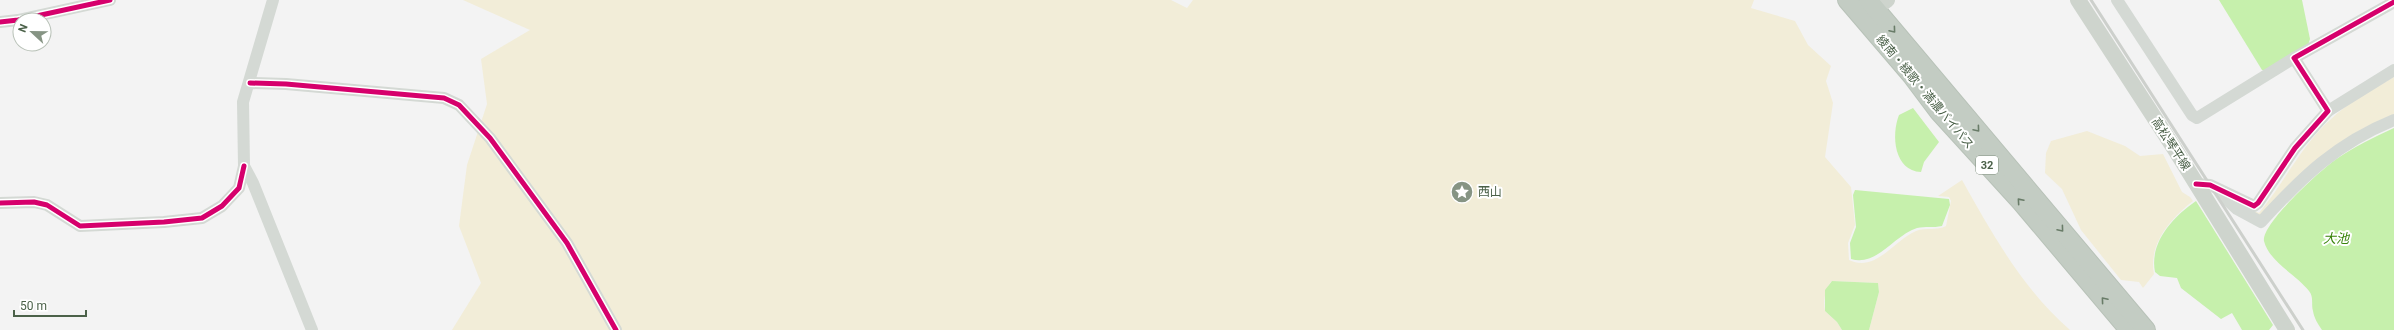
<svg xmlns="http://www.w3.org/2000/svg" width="2394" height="330" font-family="Roboto,'Noto Sans JP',sans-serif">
<rect width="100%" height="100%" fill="#f3f3f3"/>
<g fill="#f2edd8">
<path d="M463 0H1171L1187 8 1193 0H1754L1751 8 1795 21 1808 45 1831 66 1826 81 1833 103 1825 157 1851 187 1855 225 1848 243 1849 260C1876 273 1894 240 1916 231 1926 227 1937 231 1946 226L1951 201 1949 197 1938 196 1962 180C1993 235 2022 288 2070 330H1869L1879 292 1878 283 1832 281C1825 287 1823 302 1825 311L1837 322 1842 330H452L481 283 459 226 467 165 487 104 481 59 530 30Z"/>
<path d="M2394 77V117L2365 130 2260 217 2233 201 2259 213C2284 183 2301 146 2330 120 2348 102 2372 90 2394 77Z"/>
<path d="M2087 131 2125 146 2140 156 2163 154 2182 192 2190 197 2193 201C2171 218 2148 244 2154 274L2143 288 2139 282 2121 280 2081 230 2062 189 2045 173 2046 153 2051 141Z"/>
</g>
<g fill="#c6f0ac">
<path d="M2219 0H2302L2310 39 2308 45 2265 71 2262 70Z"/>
<path d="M1913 108 1939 142 1924 162 1921 172C1894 171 1891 135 1899 115Z"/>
<path d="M2394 128V330H2322C2318 324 2314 318 2313 311 2311 304 2314 297 2309 291 2297 275 2269 262 2264 241 2261 224 2321 170 2335 160 2354 147 2374 137 2394 128Z"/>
<path d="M1855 190 1949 199 1950 205 1942 226C1933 228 1925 226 1917 228 1894 235 1877 267 1851 259L1850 243 1856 227 1853 195Z"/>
<path d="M2196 201 2273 325 2269 330H2242L2232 313 2221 319 2181 288 2177 278 2160 276 2155 272C2149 242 2174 216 2196 201Z"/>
<path d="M1832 281 1878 283 1879 292 1869 330H1842L1837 322 1825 311V290Z"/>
</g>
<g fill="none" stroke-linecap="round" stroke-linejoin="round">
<g stroke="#b8c2b8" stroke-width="20">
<g id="highway">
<path d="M1847 0 1912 76 1939 112 2021 202 2129 330"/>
<path d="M1868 0 2146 330"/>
</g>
</g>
<g stroke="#d4d9d4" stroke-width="12">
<path d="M273 0 243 102 244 166 253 183 312 330"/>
<path d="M2117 0 2192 115 2197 118 2294 58"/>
<path d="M0 22 18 20 110 0"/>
<path d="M250 83 286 84 444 98 459 105 490 138 567 243 616 330"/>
<path d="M2328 111 2394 70"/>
<path d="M2196 184 2210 185 2254 206 2258 203 2295 148 2328 111 2294 58 2394 2"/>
<path d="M2223 196 2237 209 2261 222C2302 177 2337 143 2394 120"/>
<path d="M0 203 34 202 47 205 80 226 164 222 202 218 222 206 239 188 244 166"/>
</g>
<g stroke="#ced4cd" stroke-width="16">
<path d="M2078 0 2176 151 2287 330"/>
<path d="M1865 15 1887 0"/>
</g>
<use href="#highway" stroke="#c3ccc3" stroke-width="18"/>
<path stroke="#cdd0cc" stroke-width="3" d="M2091 0 2303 330"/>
<g stroke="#fff" stroke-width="8">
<g id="cycleway">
<path d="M0 22 18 20 110 0"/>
<path d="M250 83 286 84 444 98 459 105 490 138 567 243 616 330"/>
<path d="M2196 184 2210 185 2254 206 2258 203 2295 148 2328 111 2294 58 2394 2"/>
<path d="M0 203 34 202 47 205 80 226 164 222 202 218 222 206 239 188 244 166"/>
</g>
</g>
<use href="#cycleway" stroke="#d6006c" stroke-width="5"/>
</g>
<defs><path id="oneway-chevron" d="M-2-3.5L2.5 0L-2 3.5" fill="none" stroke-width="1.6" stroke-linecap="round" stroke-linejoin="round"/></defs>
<g stroke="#697c68">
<use href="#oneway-chevron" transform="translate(1893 30) rotate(50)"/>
<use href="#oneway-chevron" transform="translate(1977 129) rotate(50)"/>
<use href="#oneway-chevron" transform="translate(2020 201) rotate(-131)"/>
<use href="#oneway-chevron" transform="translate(2061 229) rotate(50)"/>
<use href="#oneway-chevron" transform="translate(2104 300) rotate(-130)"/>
</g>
<defs>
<g id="sight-disc" transform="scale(1.15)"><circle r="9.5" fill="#869484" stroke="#fff"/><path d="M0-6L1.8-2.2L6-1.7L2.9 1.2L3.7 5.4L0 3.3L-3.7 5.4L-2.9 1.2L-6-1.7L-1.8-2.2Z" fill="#fff"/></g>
</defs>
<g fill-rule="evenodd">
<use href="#sight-disc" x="1462" y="192"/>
</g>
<g text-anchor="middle" stroke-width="4" stroke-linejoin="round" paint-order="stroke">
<rect fill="#fff" stroke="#819080" stroke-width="1" x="1976" y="156" width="22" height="18" rx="3"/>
<g font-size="11" font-weight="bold" fill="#4b6149">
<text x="1987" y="169">32</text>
</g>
<g font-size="12" fill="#4b6149" stroke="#fff">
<text transform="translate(1925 92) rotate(50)" y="4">綾南・綾歌・満濃バイパス</text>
<text transform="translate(2171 144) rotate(57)" y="4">高松琴平線</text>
</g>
<g font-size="12" fill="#4b6149" stroke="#fff" text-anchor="start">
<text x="1478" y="196">西山</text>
</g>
<g font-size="13" font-style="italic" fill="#38830b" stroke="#fff">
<text x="2336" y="243">大池</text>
</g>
</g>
<g transform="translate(32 32) rotate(292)"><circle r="19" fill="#ffffff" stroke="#b7c0b6"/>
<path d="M0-3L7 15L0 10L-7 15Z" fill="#869484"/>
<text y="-6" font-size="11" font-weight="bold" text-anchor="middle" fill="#4b6149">N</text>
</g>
<path d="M14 310v6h72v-6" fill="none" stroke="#4b6149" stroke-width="2"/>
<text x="20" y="310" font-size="12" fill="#4b6149" stroke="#ffffff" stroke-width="3" paint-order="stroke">50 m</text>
</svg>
